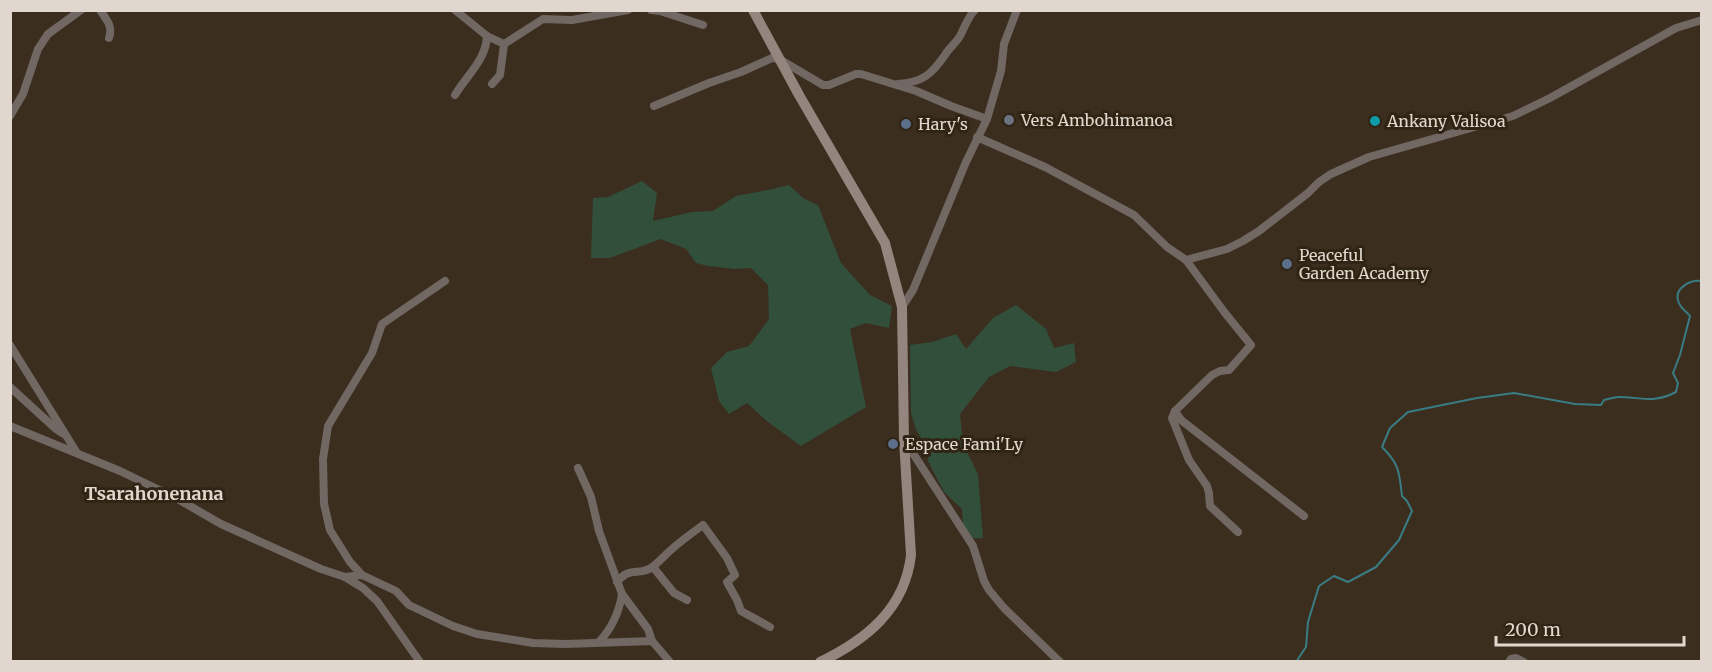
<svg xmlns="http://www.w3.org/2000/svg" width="1712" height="672" font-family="Merriweather,serif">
<rect width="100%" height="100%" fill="#3b2e1f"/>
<g fill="#314f3b">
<path d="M642 181 657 193 653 221 692 212 713 211 736 196 773 189 789 185 803 198 818 205 841 263 870 295 892 306 889 328 866 323 850 329 866 407 801 446 768 422 747 403 729 414 719 401 711 368 727 352 749 346 769 319 768 285 751 268 735 269 708 266 696 263 686 249 661 239 610 258H591L593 198 608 197Z"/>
<path d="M1016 305 1046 329 1054 348 1074 343 1076 362 1056 372 1010 366 989 377 960 414 963 444 978 474 983 538H973L963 526 962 509 944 492 928 461 929 450 916 430 911 413 910 345 932 342 956 334 966 349 993 318Z"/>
</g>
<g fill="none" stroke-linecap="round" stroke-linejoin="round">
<path stroke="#3a7c83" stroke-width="2" d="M1296 662 1306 647 1308 622 1319 586 1334 576 1348 582 1376 567 1399 540 1412 511 1407 501 1402 496C1399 472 1400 465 1382 447L1390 428 1408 412 1477 398 1514 393 1575 404 1601 405 1604 400C1609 399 1614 397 1619 397 1642 397 1653 404 1676 392L1678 383 1673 373 1680 355 1690 316C1687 312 1682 309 1680 305 1671 290 1689 279 1702 281"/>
<g stroke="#716763" stroke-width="8">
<path d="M100 10C107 20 113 27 109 38"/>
<path d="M651 10 660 11 703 25"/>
<path d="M487 36 504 44 500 75 492 84"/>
<path d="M504 44 543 19 572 20 628 10"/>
<path d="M898 84C923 82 931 75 945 55 949 48 956 43 960 36 965 27 967 18 975 10"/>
<path d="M455 95C467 75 486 60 487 36L455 10"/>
<path d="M654 106 709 83 741 72 772 58 779 59 823 85H829L856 74H861L916 91 951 106 987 119"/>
<path d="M10 116 23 94 38 49 48 34 81 10"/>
<path d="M977 137 1045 167 1134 215 1167 247 1186 260 1225 313 1251 345 1229 370 1220 371 1212 375 1175 411 1172 418 1189 460 1207 486 1209 493 1210 506 1238 532"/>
<path d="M1186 260 1227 249 1243 241 1259 231 1308 193 1319 182 1331 174 1369 157 1513 116 1550 98 1676 28 1702 20"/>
<path d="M902 307 913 290 966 162 987 119 1001 71 1004 44 1017 10"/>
<path d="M10 345 77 453"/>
<path d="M10 387 56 429 64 434"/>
<path d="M1175 411 1181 420 1304 516"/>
<path d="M10 426 120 471 176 498 221 524 321 569 345 577 363 588 377 601 420 662"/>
<path d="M905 441 973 546 984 581 989 590 1004 608 1060 662"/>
<path d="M578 468 591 497 599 531 622 594 648 629 652 641"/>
<path d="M653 567 674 593 687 600"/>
<path d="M362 575 350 562 330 530 324 504 323 459 328 426 372 353 382 324 445 281"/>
<path d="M345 577 362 575 396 591 409 605 453 626 477 634 533 643 566 644 652 641 670 662"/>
<path d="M617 582C630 566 637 576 651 568 658 563 665 555 672 549 682 540 692 533 703 525L727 558 735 575 727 582 737 600 741 611 770 627"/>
<path d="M599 642C612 628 619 614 622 594"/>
<path d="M1509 662 1511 659 1516 658 1524 662"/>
</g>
<path stroke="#94857e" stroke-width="10" d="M753 10 799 95 885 243 902 307 904 440 911 555C905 609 866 640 820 662"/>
</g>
<circle fill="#6b7280" stroke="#302415" stroke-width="2" cx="1009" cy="120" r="6"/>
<circle fill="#0f9aa8" stroke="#302415" stroke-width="2" cx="1375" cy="121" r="6"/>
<g fill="#5c6f8a" stroke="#302415" stroke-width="2">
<circle cx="906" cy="124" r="6"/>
<circle cx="1287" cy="264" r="6"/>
<circle cx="893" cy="444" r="6"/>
</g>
<g text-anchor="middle" stroke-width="6" stroke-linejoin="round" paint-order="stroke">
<g font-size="16" fill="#e0d8ce" stroke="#302415" text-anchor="start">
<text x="1021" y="126">Vers Ambohimanoa</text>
<text x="1387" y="127">Ankany Valisoa</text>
<text x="918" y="130">Hary's</text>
<text x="1299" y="261">Peaceful<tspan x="1299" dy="18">Garden Academy</tspan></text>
<text x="905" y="450">Espace Fami'Ly</text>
</g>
<g font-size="18" font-weight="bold" fill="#e0d8ce" stroke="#302415">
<text x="154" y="500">Tsarahonenana</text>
</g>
</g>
<rect width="1712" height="672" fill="none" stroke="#e0d8ce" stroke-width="24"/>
<path d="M1496 636v9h188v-9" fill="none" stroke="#e0d8ce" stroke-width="3"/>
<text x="1505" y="636" font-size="18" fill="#e0d8ce" stroke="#302415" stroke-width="4.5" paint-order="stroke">200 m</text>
</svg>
